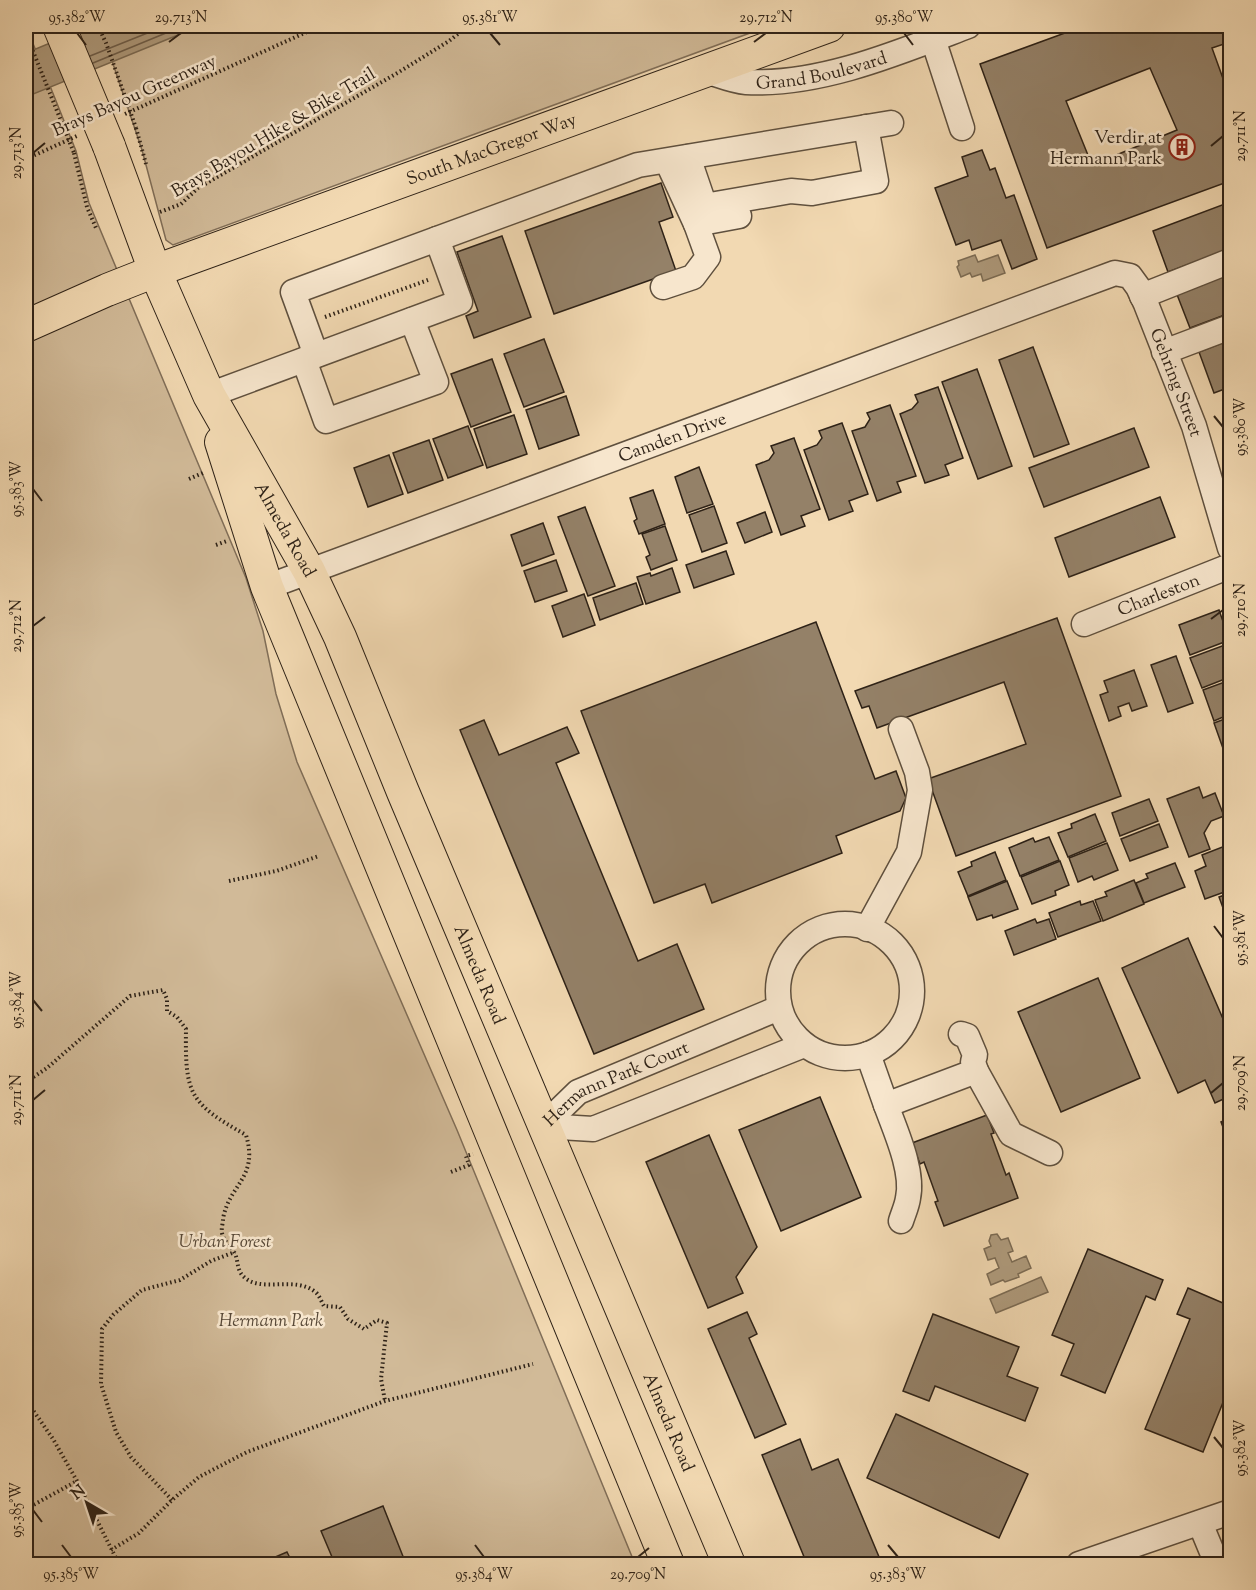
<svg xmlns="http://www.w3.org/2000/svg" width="1256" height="1590" font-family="'Sorts Mill Goudy',serif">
<rect width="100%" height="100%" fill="#f2d9b2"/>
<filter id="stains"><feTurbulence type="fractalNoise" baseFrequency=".00333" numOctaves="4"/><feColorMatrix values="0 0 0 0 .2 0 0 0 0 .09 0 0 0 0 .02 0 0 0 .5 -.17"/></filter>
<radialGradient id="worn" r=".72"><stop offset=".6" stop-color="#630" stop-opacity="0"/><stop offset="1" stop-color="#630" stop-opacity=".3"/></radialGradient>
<g fill="#d1ba98" stroke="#806e58" stroke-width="1.5">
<path d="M26 26 76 151 89 203 246 578 263 631 276 694 297 762 457 1130 635 1564H26Z"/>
<path d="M98 26H769L173 245 166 240 142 150 106 43Z"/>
</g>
<g fill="#af9b7d" stroke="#7b6b54" stroke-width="1.5">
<path d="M91 26H196L178 35 26 97V53Z"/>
<path d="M975 255 978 262 998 255 1005 273 983 281 981 274 972 277 970 273 961 277 957 267 959 265 958 261Z"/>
<path d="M997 1234 1001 1240 1008 1238 1013 1251 1008 1253 1012 1262 1026 1256 1031 1268 1018 1274 1019 1277 1005 1282 1003 1280 991 1285 987 1274 999 1268 995 1258 988 1260 984 1249 991 1246 989 1241 991 1235Z"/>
<path d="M1041 1277 1048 1292 996 1313 990 1299Z"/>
</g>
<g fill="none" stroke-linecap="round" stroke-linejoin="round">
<g stroke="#6e5e4a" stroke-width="1.5">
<path d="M90 56 165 26"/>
<path d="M93 63 183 26"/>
</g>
</g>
<g fill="#948168" stroke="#2e2217" stroke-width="1.5" fill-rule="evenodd">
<path d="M1084 26H1230V42L1212 48 1230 98V181L1047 248 980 64ZM1150 68 1177 130 1092 165 1066 101Z"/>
<path d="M982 150 990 170 995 168 1006 198 1014 195 1037 259 1012 269 1001 240 972 250 969 240 956 245 935 188 968 176 962 157Z"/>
<path d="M661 183 673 217 659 222 676 271 554 314 525 231Z"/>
<path d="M1230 202V249L1168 272 1153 231Z"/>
<path d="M502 236 531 317 474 338 466 316 478 311 457 252Z"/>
<path d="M1230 272V313L1190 328 1176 292Z"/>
<path d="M544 339 564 392 524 407 504 354Z"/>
<path d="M1230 340V387L1214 393 1199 352Z"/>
<path d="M1033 347 1069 444 1034 457 999 360Z"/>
<path d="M492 359 511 412 471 427 451 374Z"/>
<path d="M977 369 1012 466 978 479 942 382Z"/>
<path d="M938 387 963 458 945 465 949 475 925 483 900 414 912 409 918 402 915 395Z"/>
<path d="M566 396 579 435 539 449 526 410Z"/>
<path d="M890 405 916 476 897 482 901 492 877 501 852 431 865 427 870 419 867 413Z"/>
<path d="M514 415 527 454 487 468 474 429Z"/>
<path d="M842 423 868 494 849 501 853 511 829 520 804 450 817 445 822 438 819 431Z"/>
<path d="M468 426 483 465 448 478 433 439Z"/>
<path d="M1134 428 1149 467 1044 507 1029 468Z"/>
<path d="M794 438 820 509 801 516 805 526 781 535 756 465 769 460 774 453 771 446Z"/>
<path d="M429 440 443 480 408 493 393 453Z"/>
<path d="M389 455 403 494 368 507 354 468Z"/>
<path d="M699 467 713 504 687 513 675 477Z"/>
<path d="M653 490 665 524 639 534 634 521 637 519 630 498Z"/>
<path d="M1160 497 1175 537 1069 577 1055 538Z"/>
<path d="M714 506 727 543 702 552 689 515Z"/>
<path d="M585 507 615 586 588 596 558 517Z"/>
<path d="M765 512 772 532 745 543 737 523Z"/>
<path d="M543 523 554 554 522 566 511 535Z"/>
<path d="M665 526 677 560 651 570 646 557 650 555 642 534Z"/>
<path d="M726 551 734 574 694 588 686 565Z"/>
<path d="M556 560 567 591 535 602 524 571Z"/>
<path d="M672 568 680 592 646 604 637 577 650 573 651 576Z"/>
<path d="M636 583 643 604 600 620 593 598Z"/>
<path d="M584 594 595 625 563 637 552 606Z"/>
<path d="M1219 610 1226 630 1223 631 1227 641 1190 655 1179 625Z"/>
<path d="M1057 618 1121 796 956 856 928 779 1026 744 1004 682 877 728 869 706 862 708 855 691Z"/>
<path d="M816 622 875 779 896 771 906 798 900 811 836 836 842 853 712 903 705 884 654 903 581 711Z"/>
<path d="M1230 643V677L1202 688 1190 658Z"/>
<path d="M1176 656 1193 703 1168 712 1151 665Z"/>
<path d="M1134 670 1147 706 1132 711 1129 703 1118 707 1121 716 1109 721 1100 695 1108 692 1104 681Z"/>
<path d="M1230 680V714L1214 721 1203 690Z"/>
<path d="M1230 717V752L1225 754 1214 723Z"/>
<path d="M484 720 499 755 567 727 579 753 556 763 638 961 677 944 704 1009 594 1054 460 730Z"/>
<path d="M1199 787 1203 798 1215 793 1224 816 1211 821 1204 833 1210 849 1189 857 1167 799Z"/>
<path d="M1149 799 1158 821 1120 836 1112 813Z"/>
<path d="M1095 814 1106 841 1068 857 1058 833 1072 828 1071 824Z"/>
<path d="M1159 824 1168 847 1130 861 1121 839Z"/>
<path d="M1049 837 1059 860 1020 876 1009 848 1033 838 1035 842Z"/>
<path d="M1107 843 1118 870 1094 880 1092 876 1078 882 1069 858Z"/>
<path d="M1230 844V890L1205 899 1195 871 1206 866 1202 855Z"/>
<path d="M995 852 1006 880 968 896 958 872 972 866 971 862Z"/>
<path d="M1060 861 1069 885 1055 891 1056 895 1032 904 1021 877Z"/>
<path d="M1175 863 1185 887 1144 903 1136 883 1148 878 1146 874Z"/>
<path d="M1134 880 1144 904 1103 921 1095 900 1107 896 1105 892Z"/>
<path d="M1007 881 1018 909 993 918 992 915 977 920 968 897Z"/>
<path d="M1230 893V927L1219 897Z"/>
<path d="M1080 901 1081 905 1093 901 1101 921 1058 937 1049 913Z"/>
<path d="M1035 919 1037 923 1049 919 1056 939 1014 955 1005 931Z"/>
<path d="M1188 938 1230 1035V1096L1215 1103 1205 1080 1178 1093 1122 968Z"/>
<path d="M1098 978 1140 1078 1061 1112 1018 1012Z"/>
<path d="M820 1097 861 1197 781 1231 739 1130Z"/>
<path d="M987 1115 994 1133 991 1134 1006 1175 1009 1173 1018 1198 944 1226 935 1202 938 1201 924 1162 920 1164 912 1143Z"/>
<path d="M1230 1118V1142L1229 1143 1221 1122Z"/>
<path d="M709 1135 757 1247 736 1277 743 1293 708 1308 646 1162Z"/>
<path d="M1088 1249 1163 1280 1155 1300 1146 1296 1105 1393 1061 1375 1074 1344 1052 1335Z"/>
<path d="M1188 1288 1230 1306V1385L1203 1452 1145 1429 1190 1319 1177 1314Z"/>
<path d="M747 1312 757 1334 749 1338 786 1424 755 1438 708 1329Z"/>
<path d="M933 1314 1019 1347 1007 1376 1038 1388 1025 1421 935 1386 929 1401 903 1391Z"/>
<path d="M896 1414 1028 1474 999 1538 867 1478Z"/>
<path d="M800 1439 812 1470 838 1459 882 1564H807L762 1455Z"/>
<path d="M383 1506 406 1564H335L321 1531Z"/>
<path d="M287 1552 293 1564H259Z"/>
</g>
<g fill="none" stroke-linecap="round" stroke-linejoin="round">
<g stroke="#5f503e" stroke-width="27">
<g id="minor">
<path d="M933 39 962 128"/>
<path id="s1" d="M706 71C719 75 733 81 746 82 820 86 900 52 968 26"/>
<path d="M688 157 702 198 705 203 710 205 791 191 812 193 876 181 866 127"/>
<path d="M667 161 696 224 739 216"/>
<path d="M663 287 693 277 708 257 696 224"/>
<path d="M1142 296 1230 261"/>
<path d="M1164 352 1230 327"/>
<path d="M316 355 293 292 638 165 891 123"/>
<path d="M304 360 326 421 436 382 412 320"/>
<path d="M209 395 460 302 437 239"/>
<path id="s2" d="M267 587 1115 273 1130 276 1138 287 1146 304 1194 426 1230 548"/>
<path id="s3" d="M1084 624 1230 566"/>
<circle cx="845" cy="991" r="67"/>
<path d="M867 929 909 852 920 790 917 772 901 729"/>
<path d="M868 1054 886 1105 976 1071 973 1062 975 1055 967 1036 961 1034"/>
<path d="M976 1071 1011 1134 1050 1153"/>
<path d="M886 1105C895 1130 914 1171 908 1198 907 1206 903 1214 901 1221"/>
<path d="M543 1126 593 1129 804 1045"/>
<path id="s4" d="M543 1126 578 1092 779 1008"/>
<path d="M1200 1523 1217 1564"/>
<path d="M1079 1564 1230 1512"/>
</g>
</g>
<g stroke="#2e2217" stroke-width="34">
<g id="major">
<path id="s5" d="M109 146 155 271 209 395 309 571 340 637 403 792 729 1564"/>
<path id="s6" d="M26 326 107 290 155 271 829 26"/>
<path d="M221 442 267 587 668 1564"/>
</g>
</g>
<g stroke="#2e2217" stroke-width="4" stroke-dasharray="1.5 3" stroke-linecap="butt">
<path d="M125 114 320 26"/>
<path d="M136 128 146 164"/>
<path d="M74 153 87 207 96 228"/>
<path d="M26 159 77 136"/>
<path d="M160 212 181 204 198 188 399 72 449 41 468 26"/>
<path d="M325 317 428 280"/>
<path d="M26 455 29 484 26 505"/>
<path d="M189 479 205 472"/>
<path d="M216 545 227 541"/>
<path d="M229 881 276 871 319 856"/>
<path d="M26 1082 47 1068 130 996 163 990 167 999V1011L177 1017 186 1029C185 1094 189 1103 246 1135 259 1178 229 1184 223 1219 223 1223 221 1229 222 1233 224 1242 230 1245 234 1252 239 1260 236 1270 244 1277 261 1293 293 1276 314 1291 319 1294 321 1301 324 1306L340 1307 348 1319 364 1329 377 1320 387 1323 381 1379 385 1401"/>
<path d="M451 1172 469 1165 466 1156 473 1154"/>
<path d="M26 1400 53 1439 77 1481 119 1564"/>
<path d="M172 1500 131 1457 116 1432 101 1384 102 1329 113 1315 142 1290 180 1280 211 1261 235 1252"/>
<path d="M26 1509 77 1481"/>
<path d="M111 1550 139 1533 172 1500 199 1477 247 1452 385 1401 533 1364"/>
</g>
<use href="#minor" stroke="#f7e6cd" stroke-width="24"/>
<use href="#major" stroke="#f2d9b2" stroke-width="32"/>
<g stroke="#2e2217" stroke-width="34" stroke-linecap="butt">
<path id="major-bridge" d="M59 26 109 146"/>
</g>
<g stroke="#2e2217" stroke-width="4" stroke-dasharray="1.5 3" stroke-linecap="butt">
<path d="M98 26 106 43 136 128"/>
<path d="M26 34 74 153"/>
</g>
<use href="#major-bridge" stroke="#f2d9b2" stroke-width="32"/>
</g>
<path fill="none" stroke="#2e2217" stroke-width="2" d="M77 33 86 45M490 33 500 45M904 33 913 45M169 42 181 33M754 42 766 33M1211 146 1223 136M33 153 45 143M1214 416 1223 427M33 489 42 501M1211 619 1223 610M33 626 45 617M1214 926 1223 938M33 1000 42 1011M1211 1093 1223 1083M33 1100 45 1090M1214 1437 1223 1448M33 1510 42 1522M62 1545 71 1557M475 1545 484 1557M888 1545 898 1557M638 1557 649 1548"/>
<defs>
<g id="building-ring" transform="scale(1.35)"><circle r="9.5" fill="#f7e6cd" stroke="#8f2418" stroke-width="1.5"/><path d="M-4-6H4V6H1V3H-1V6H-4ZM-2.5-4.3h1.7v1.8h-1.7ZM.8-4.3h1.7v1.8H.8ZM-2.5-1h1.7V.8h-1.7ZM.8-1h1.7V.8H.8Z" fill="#8f2418"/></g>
</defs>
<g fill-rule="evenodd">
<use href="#building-ring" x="1182" y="147"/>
</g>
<g text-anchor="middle" stroke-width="5" stroke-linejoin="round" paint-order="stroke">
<g font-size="18" fill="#2e2217" stroke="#f7e6cd">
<text dy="6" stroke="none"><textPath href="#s1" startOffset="118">Grand Boulevard</textPath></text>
<text transform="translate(134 95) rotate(-24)" y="6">Brays Bayou Greenway</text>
<text transform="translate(273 132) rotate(-31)" y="6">Brays Bayou Hike &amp; Bike Trail</text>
<text dy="6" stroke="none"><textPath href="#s6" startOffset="498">South MacGregor Way</textPath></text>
<text dy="6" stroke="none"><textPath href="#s2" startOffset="1036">Gehring Street</textPath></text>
<text dy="6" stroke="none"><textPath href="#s2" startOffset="432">Camden Drive</textPath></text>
<text dy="6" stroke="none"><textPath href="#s5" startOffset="423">Almeda Road</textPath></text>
<text dy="6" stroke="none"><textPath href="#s3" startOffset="80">Charleston</textPath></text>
<text dy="6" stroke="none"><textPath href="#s5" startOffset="909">Almeda Road</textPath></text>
<text dy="6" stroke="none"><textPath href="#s4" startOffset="86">Hermann Park Court</textPath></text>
<text dy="6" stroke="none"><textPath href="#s5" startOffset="1395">Almeda Road</textPath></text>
</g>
<g font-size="18" fill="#2e2217" stroke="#f7e6cd" text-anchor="end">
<text x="1162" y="143">Verdir at<tspan x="1162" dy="21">Hermann Park</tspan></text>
</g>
<g font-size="18" font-style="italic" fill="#574837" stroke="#f7e6cd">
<text x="225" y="1247">Urban Forest</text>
<text x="271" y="1326">Hermann Park</text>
</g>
</g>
<rect width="1256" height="1590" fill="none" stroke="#f2d9b2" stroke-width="66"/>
<g transform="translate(87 1503) rotate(321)" stroke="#f7e6cd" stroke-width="4.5" paint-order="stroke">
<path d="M0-4.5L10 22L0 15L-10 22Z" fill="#2e2217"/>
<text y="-9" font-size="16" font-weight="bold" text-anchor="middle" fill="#2e2217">N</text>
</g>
<rect x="33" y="33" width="1190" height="1524" fill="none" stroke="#2e2217" stroke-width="2"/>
<g font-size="15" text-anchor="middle" fill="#2e2217">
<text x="77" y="22">95.382°W</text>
<text x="181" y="22">29.713°N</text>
<text x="490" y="22">95.381°W</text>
<text x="766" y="22">29.712°N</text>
<text x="904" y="22">95.380°W</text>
<text transform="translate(1240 136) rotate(-90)" y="5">29.711°N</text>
<text transform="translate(16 153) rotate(-90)" y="5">29.713°N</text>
<text transform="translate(1240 427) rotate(-90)" y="5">95.380°W</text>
<text transform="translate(16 489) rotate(-90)" y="5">95.383°W</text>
<text transform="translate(1240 610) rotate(-90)" y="5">29.710°N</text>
<text transform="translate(16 626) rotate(-90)" y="5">29.712°N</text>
<text transform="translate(1240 938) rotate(-90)" y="5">95.381°W</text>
<text transform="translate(16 1000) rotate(-90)" y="5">95.384°W</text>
<text transform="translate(1240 1083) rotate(-90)" y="5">29.709°N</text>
<text transform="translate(16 1100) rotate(-90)" y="5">29.711°N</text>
<text transform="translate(1240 1448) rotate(-90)" y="5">95.382°W</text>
<text transform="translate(16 1510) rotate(-90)" y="5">95.385°W</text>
<text x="71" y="1579">95.385°W</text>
<text x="484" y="1579">95.384°W</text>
<text x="638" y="1579">29.709°N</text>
<text x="898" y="1579">95.383°W</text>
</g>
<rect width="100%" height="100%" filter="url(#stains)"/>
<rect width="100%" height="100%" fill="url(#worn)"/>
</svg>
